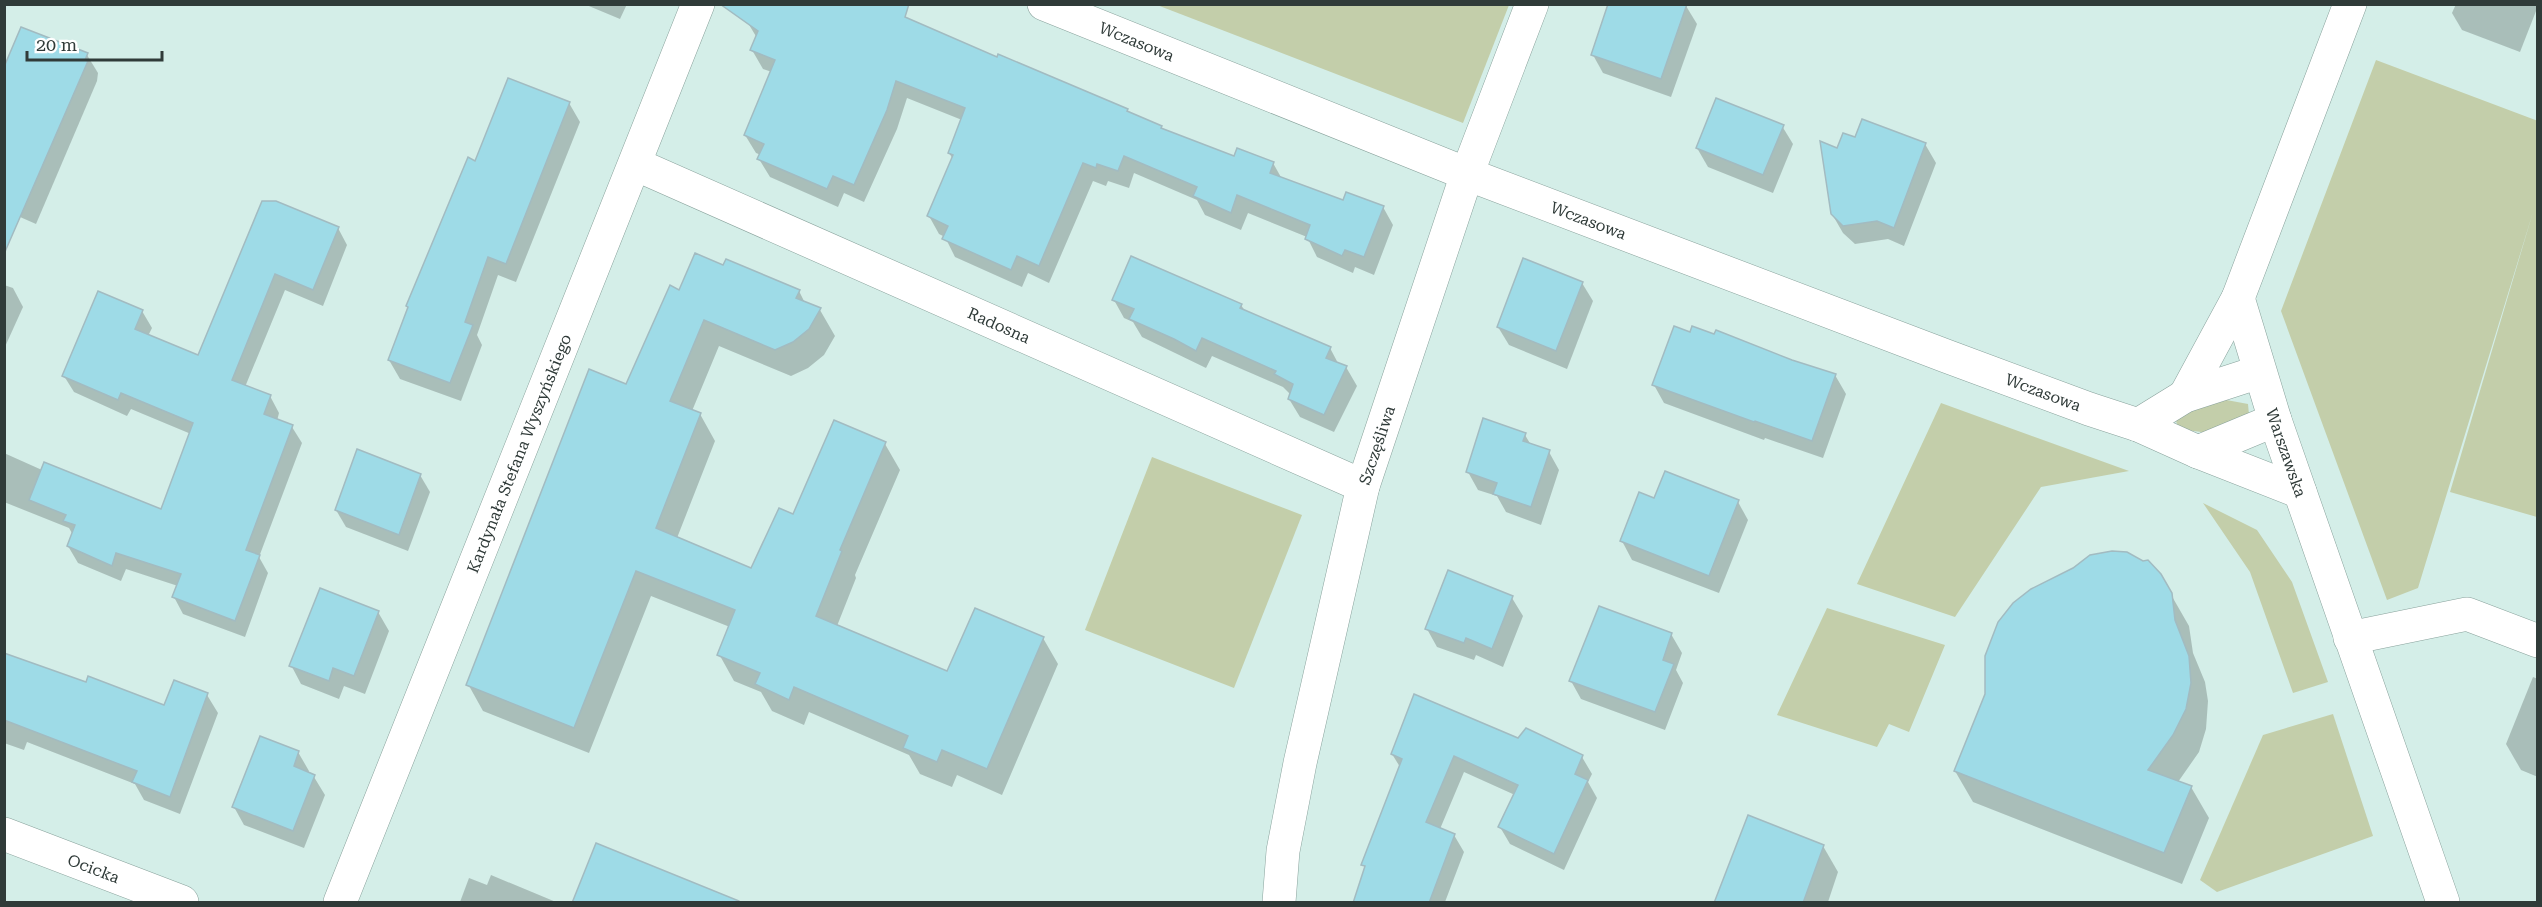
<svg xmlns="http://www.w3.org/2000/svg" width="2542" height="907" font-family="'Roboto Serif',serif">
<rect width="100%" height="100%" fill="#d4eee8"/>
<g fill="#c3ceaa">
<path d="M1157 5H1509L1463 123Z"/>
<path d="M2376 60 2538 121 2537 517 2450 492 2533 212 2418 588 2387 600 2281 311Z"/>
<path d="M2221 399 2248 404 2249 415 2209 433 2178 429 2175 416Z"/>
<path d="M1941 403 2129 471 2041 487 1955 617 1857 584Z"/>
<path d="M1152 457 1302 515 1234 688 1085 630Z"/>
<path d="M2203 503 2257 530 2292 582 2328 682 2293 693 2250 572Z"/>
<path d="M1827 608 1945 645 1909 732 1889 724 1877 747 1777 715Z"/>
<path d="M2333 714 2373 836 2217 892 2200 880 2263 735Z"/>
</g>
<g fill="#0003">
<path d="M584 4H627L620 19Z"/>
<path d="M2456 4H2538V6L2520 52 2462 30 2452 13Z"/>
<path d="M1686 6 1697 24 1671 97 1603 73 1593 55Z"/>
<path d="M748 23 998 59 1127 110 1129 113 1161 127 1163 130 1235 158 1273 163 1282 179 1344 202 1383 207 1393 225 1374 275 1355 267 1353 273 1317 257 1307 237 1248 213 1241 230 1205 215 1197 200 1134 173 1129 188 1108 181 1106 186 1093 181 1049 283 1028 273 1022 287 955 257 945 237 939 234 929 216 953 159 949 153 962 120 907 98 897 129 864 202 844 193 838 207 770 177 759 159 761 155 756 153 745 135 772 72 763 69 752 50 757 38Z"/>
<path d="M87 55 98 73 97 81 36 224 4 210Z"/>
<path d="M569 103 580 122 516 282 498 275 477 335 482 345 461 401 400 379 389 360 476 163Z"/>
<path d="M1782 126 1793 144 1773 193 1708 167 1697 148Z"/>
<path d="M1856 139 1925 144 1936 163 1904 246 1888 239 1855 244 1843 233 1832 214 1838 150Z"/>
<path d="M263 202 338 228 347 245 323 306 285 290 245 387 270 396 279 413 277 421 292 427 302 443 259 557 268 573 245 637 183 614 174 597 178 586 126 569 121 581 78 563 68 546 73 535 69 528 4 502V453L42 470 162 511 191 434 131 409 127 416 74 392 64 376 142 311 152 328 148 336 199 357Z"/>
<path d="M724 267 799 291 805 303 820 310 835 336 824 355 808 368 791 376 719 346 692 411 700 414 715 441 677 538 752 570 794 516 885 444 900 470 855 575 856 578 837 626 948 673 1043 638 1058 664 1002 795 957 775 952 787 920 774 909 755 809 712 804 725 772 711 761 692 734 681 719 654 730 627 651 596 589 753 483 711 468 684 679 292Z"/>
<path d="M1582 283 1593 301 1567 369 1509 345 1498 327Z"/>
<path d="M4 285 13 288 23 307 4 349Z"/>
<path d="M1114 300 1241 305 1245 311 1330 348 1339 365 1346 367 1357 386 1334 432 1300 417 1289 399 1291 395 1283 387 1212 356 1206 368 1142 337 1133 322 1124 318Z"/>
<path d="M1791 361 1835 375 1846 394 1823 458 1765 438 1764 440 1664 403 1654 385Z"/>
<path d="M1525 435 1531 445 1549 452 1559 470 1541 525 1506 512 1497 496 1478 490 1468 472Z"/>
<path d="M420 475 430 492 408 551 346 527 336 510Z"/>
<path d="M1655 500 1738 502 1748 520 1719 593 1632 560 1622 541Z"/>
<path d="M2162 579 2189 626 2193 653 2205 682 2208 701 2206 729 2199 752 2178 782 2191 787 2209 818 2182 884 1973 802 1955 771Z"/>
<path d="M1512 598 1523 616 1503 667 1476 655 1474 660 1437 647 1427 629Z"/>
<path d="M378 612 389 631 365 694 344 686 339 699 301 684 291 665Z"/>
<path d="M1671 634 1682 653 1676 670 1683 683 1665 730 1581 699 1571 681Z"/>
<path d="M4 654 87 684 165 707 207 695 218 713 180 814 144 800 135 784 27 742 24 750 4 743Z"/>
<path d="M2533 677 2538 679V777L2521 770 2506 744Z"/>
<path d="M1519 740 1582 757 1592 774 1588 782 1597 798 1564 870 1510 844 1500 827 1515 795 1464 772 1440 829 1454 835 1464 852 1445 902H1355L1366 870 1363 864 1400 767 1392 754Z"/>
<path d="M298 752 309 771 308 774 314 777 325 795 304 848 244 825 234 807Z"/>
<path d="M1823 846 1838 872 1828 902H1716Z"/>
<path d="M491 875 556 902H460L469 878 487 885Z"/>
</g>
<g fill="#9edbe7" stroke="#a2bbc1" stroke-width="1.5">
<path d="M720 4H909L905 17 997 57 998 54 1128 109 1127 111 1162 126 1161 128 1234 156 1237 148 1274 162 1270 173 1343 200 1346 192 1384 206 1364 257 1345 250 1342 256 1305 239 1310 225 1237 195 1231 213 1193 196 1197 187 1124 156 1118 171 1097 164 1096 168 1083 163 1039 266 1017 256 1011 270 942 239 948 226 927 216 953 155 948 153 965 108 896 81 887 110 854 185 833 176 827 189 757 159 764 144 744 135 775 60 750 50 758 31Z"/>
<path d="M1608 4H1687L1661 79 1591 55Z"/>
<path d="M21 27 88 53 85 60 88 61 4 254V67Z"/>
<path d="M508 78 570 102 506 264 488 257 465 322 473 325 450 383 388 360 408 307 406 306 468 157 475 161Z"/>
<path d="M1716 98 1784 125 1763 175 1696 148Z"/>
<path d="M1862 119 1926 143 1894 228 1877 221 1843 226 1831 214 1820 141 1837 148 1843 133 1855 137Z"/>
<path d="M262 201H276L339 227 313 290 275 274 232 380 271 395 264 414 293 425 246 550 260 555 235 621 172 597 181 574 116 553 112 566 67 546 75 525 63 521 66 515 29 500 44 462 161 509 193 423 121 393 118 400 62 376 98 291 143 310 135 329 198 355Z"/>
<path d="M695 253 723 265 726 259 800 290 796 298 821 308 809 329 793 342 775 350 704 320 670 401 701 413 656 528 751 568 779 508 793 514 834 420 886 442 840 550 842 551 816 616 947 671 975 608 1044 637 987 769 942 750 937 762 903 748 908 736 794 687 789 700 755 684 760 673 717 655 735 610 636 571 574 728 466 685 589 369 626 384 670 285 679 290Z"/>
<path d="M1131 256 1242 304 1240 308 1331 347 1326 358 1347 366 1324 415 1288 399 1293 384 1274 374 1276 371 1202 338 1196 351 1174 339 1129 319 1134 309 1112 300Z"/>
<path d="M1523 258 1583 282 1556 351 1497 327Z"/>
<path d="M1674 326 1690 332 1692 326 1714 334 1716 330 1792 360 1836 374 1812 441 1755 421 1754 422 1652 385Z"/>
<path d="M1483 418 1526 433 1523 441 1550 450 1531 507 1493 494 1497 483 1466 472Z"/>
<path d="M357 449 421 474 399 535 335 510Z"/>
<path d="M1665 471 1739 500 1709 576 1620 541 1639 492 1654 498Z"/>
<path d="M2112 551 2127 552 2143 561 2148 560 2161 574 2172 593 2175 620 2189 656 2191 683 2186 709 2173 735 2148 770 2192 786 2164 853 1954 771 1985 694V656L1998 622 2013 603 2031 589 2073 568 2090 555Z"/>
<path d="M1448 570 1513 596 1492 649 1466 638 1464 643 1425 629Z"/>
<path d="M320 588 379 611 354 676 333 668 329 681 289 666Z"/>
<path d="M1599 606 1672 633 1663 660 1674 664 1655 712 1569 681Z"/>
<path d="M4 653 86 682 88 676 164 705 174 680 208 693 170 797 132 782 137 771 4 720Z"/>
<path d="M1414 694 1518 738 1526 728 1583 755 1575 774 1588 780 1554 854 1498 827 1518 785 1454 756 1426 822 1455 834 1429 903H1353L1365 866 1361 865 1402 759 1391 754Z"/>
<path d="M260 736 299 751 294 766 315 775 293 831 232 807Z"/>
<path d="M1748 815 1824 845 1803 903H1714Z"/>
<path d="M596 843 739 901V903H572Z"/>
</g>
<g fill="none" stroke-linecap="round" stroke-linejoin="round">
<g stroke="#89a29c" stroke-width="34">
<g id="minor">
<path id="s1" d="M1044 4 1467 174 1946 356 2089 409 2138 425 2198 452 2300 492"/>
<path id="s2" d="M635 164 1363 486"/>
<path id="s3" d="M2238 298 2275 420 2443 902"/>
<path d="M2185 396 2238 298 2350 4"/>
<path d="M2138 425 2185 396 2259 372"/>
<path d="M2198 452 2275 420"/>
<path d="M2350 638 2467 614 2538 641"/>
<path id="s4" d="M4 834 182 902"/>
<path id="s5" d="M340 902 698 4"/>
<path id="s6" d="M1279 902 1283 851 1300 763 1363 486 1467 174 1532 4"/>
</g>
</g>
<use href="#minor" stroke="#fff" stroke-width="33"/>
</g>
<g text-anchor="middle" stroke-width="4.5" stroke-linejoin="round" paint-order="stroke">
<g font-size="16" fill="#303b39" stroke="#fff">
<text dy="6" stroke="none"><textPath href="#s1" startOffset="100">Wczasowa</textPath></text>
<text dy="6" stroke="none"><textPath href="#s1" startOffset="586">Wczasowa</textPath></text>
<text dy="6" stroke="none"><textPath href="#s2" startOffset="398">Radosna</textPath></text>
<text dy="6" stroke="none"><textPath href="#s1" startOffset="1072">Wczasowa</textPath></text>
<text dy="6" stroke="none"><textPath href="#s6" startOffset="468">Szczęśliwa</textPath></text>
<text dy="6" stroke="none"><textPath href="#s3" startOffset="162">Warszawska</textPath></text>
<text dy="6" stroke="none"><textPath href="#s5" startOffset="483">Kardynała Stefana Wyszyńskiego</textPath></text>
<text dy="6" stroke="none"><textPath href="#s4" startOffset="96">Ocicka</textPath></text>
</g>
</g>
<rect width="2542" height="907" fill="none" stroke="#303b39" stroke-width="12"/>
<path d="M27 51v9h135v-9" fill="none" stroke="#303b39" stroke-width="3"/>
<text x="36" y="51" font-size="18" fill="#303b39" stroke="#ffffff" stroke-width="4.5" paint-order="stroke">20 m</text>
</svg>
